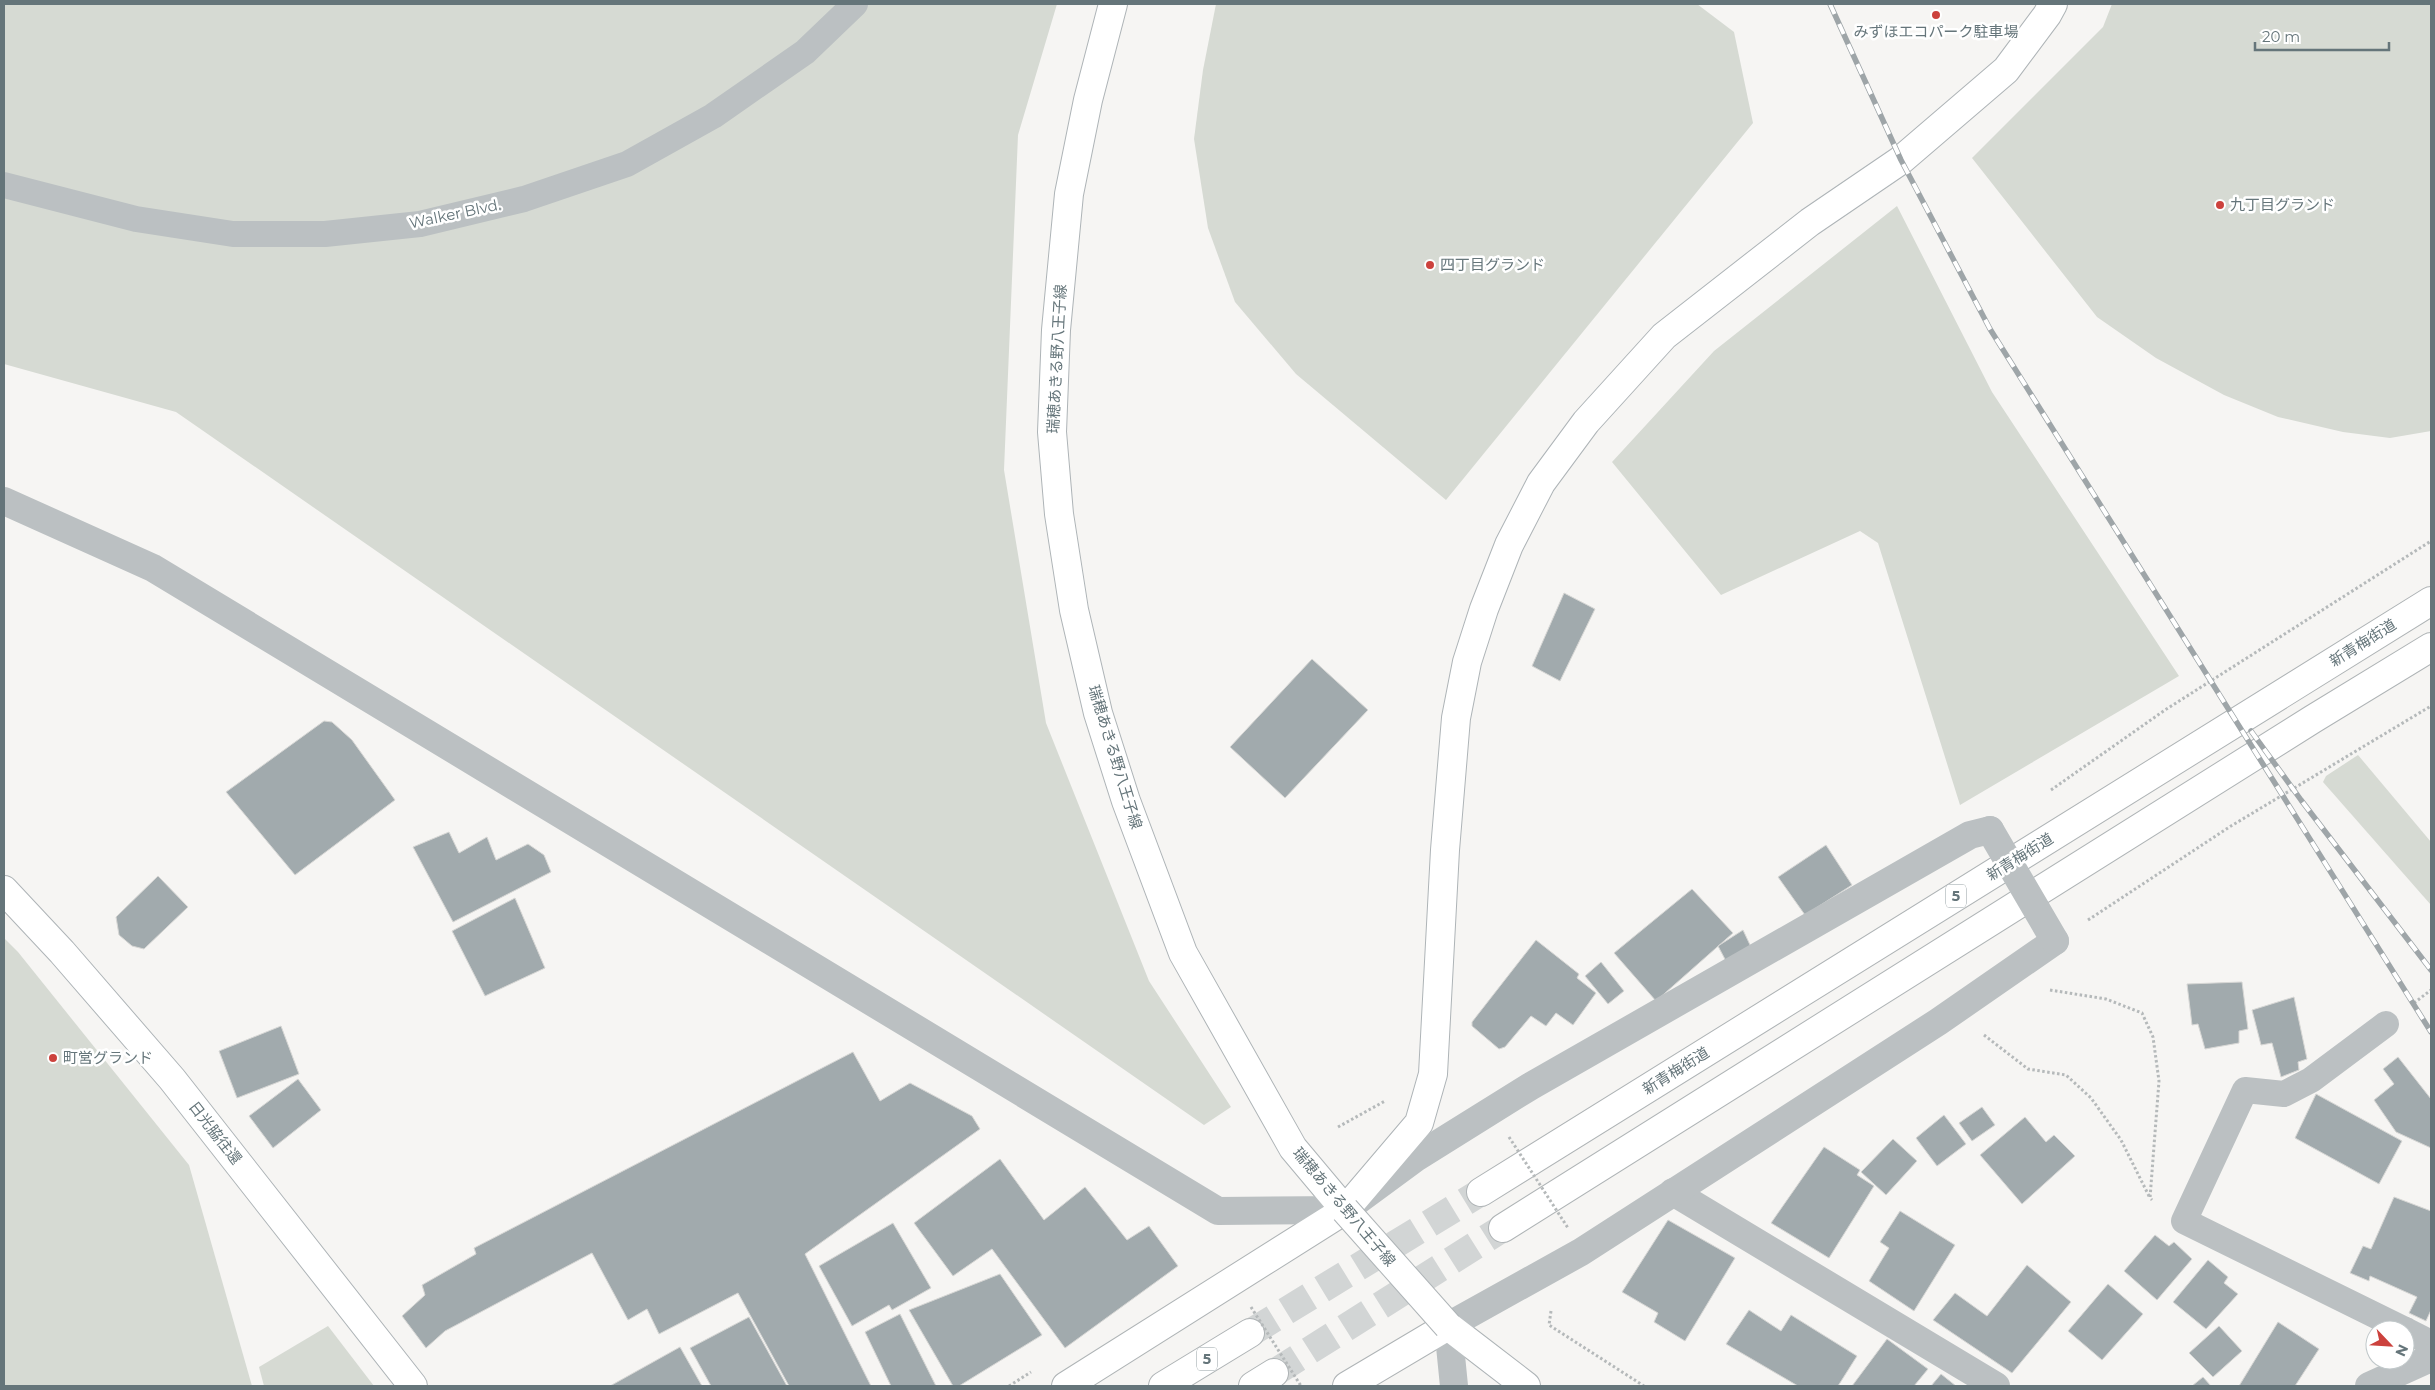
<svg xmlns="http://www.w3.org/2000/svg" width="2435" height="1390" font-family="Montserrat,'Noto Sans JP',sans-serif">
<rect width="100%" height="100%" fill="#f6f5f3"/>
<g fill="#d6dad3">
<path d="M4 4H1057L1018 135 1004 470 1046 723 1149 981 1231 1107 1204 1125 176 412 4 364Z"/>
<path d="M1216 4H1697L1734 32 1753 123 1446 500 1296 374 1235 302 1208 228 1194 139 1203 70Z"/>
<path d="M2112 4H2431V431L2390 438 2343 432 2278 417 2224 395 2156 358 2097 317 1972 158 2103 27Z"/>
<path d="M1897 206 1992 392 2179 676 1960 805 1878 543 1860 531 1721 595 1612 462 1714 351Z"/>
<path d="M2358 755 2431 842V905L2323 782 2326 776Z"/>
<path d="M4 938 18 952 189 1165 252 1386H4Z"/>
<path d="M328 1326 374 1386H264L259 1367Z"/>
</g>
<g fill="#a1aaad" stroke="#d7d7d5">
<path d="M1564 593 1595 609 1560 681 1532 666Z"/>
<path d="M1312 659 1368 710 1285 798 1230 747Z"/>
<path d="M324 721 332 722 352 740 395 800 295 875 226 792Z"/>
<path d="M449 832 459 853 487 837 496 860 528 844 544 855 551 872 453 922 413 847Z"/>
<path d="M1826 845 1852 885 1805 915 1778 877Z"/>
<path d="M158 876 188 907 144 949 132 946 119 935 116 917Z"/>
<path d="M1692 889 1733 933 1656 1001 1614 953Z"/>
<path d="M515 898 545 968 485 996 452 931Z"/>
<path d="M1743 930 1751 947 1727 963 1718 946Z"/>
<path d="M1536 940 1579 974 1577 978 1596 993 1573 1025 1556 1013 1546 1026 1531 1016 1505 1047 1499 1049 1472 1026V1022Z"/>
<path d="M1601 962 1624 991 1608 1004 1585 976Z"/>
<path d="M2242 982 2248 1029 2239 1031V1043L2205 1049 2198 1024 2192 1025 2187 984Z"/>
<path d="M2294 997 2307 1059 2298 1062 2299 1070 2281 1077 2272 1043 2261 1045 2252 1010Z"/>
<path d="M281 1026 299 1074 237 1098 219 1051Z"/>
<path d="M853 1052 880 1101 910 1083 972 1116 980 1129 805 1254 871 1386H789L738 1293 659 1334 647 1309 628 1320 592 1253 445 1331 426 1348 402 1316 425 1295 422 1285 476 1254 474 1248Z"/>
<path d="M2398 1057 2431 1099V1148L2396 1132 2374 1100 2394 1084 2383 1069Z"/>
<path d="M298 1079 321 1110 273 1148 249 1116Z"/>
<path d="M2316 1094 2402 1141 2379 1184 2295 1138Z"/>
<path d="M1982 1107 1995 1125 1972 1141 1959 1123Z"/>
<path d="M1944 1115 1966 1144 1937 1166 1916 1138Z"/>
<path d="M2025 1117 2046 1142 2054 1135 2075 1156 2022 1204 1980 1155Z"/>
<path d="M1893 1139 1917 1161 1886 1195 1861 1172Z"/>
<path d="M1824 1147 1860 1170 1857 1175 1874 1186 1829 1258 1771 1223Z"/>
<path d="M1000 1159 1044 1220 1085 1187 1127 1240 1149 1226 1178 1266 1065 1348 992 1249 953 1276 914 1223Z"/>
<path d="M2394 1197 2431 1211V1310L2426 1321 2409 1313 2417 1297 2370 1276 2369 1281 2350 1273 2363 1246 2371 1249Z"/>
<path d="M1900 1211 1955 1245 1914 1311 1869 1281 1889 1248 1880 1242Z"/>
<path d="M1668 1220 1735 1258 1685 1341 1654 1322 1658 1313 1622 1292Z"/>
<path d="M893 1223 931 1288 892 1310 889 1305 852 1326 819 1266Z"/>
<path d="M2155 1235 2169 1246 2174 1242 2192 1259 2157 1300 2124 1271Z"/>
<path d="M2208 1260 2228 1277 2224 1283 2238 1294 2206 1329 2173 1302Z"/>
<path d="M2027 1265 2071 1302 2012 1373 1933 1320 1955 1293 1987 1316Z"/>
<path d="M1000 1274 1042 1335 959 1386H953L909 1310Z"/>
<path d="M2108 1284 2143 1314 2102 1360 2068 1331Z"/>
<path d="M1749 1310 1781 1331 1791 1315 1857 1356 1838 1386H1798L1726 1344Z"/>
<path d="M900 1314 936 1386H891L865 1332Z"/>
<path d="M749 1317 787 1386H711L690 1348Z"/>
<path d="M2278 1322 2319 1349 2295 1386H2239Z"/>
<path d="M2219 1326 2242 1351 2213 1377 2189 1353Z"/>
<path d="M1887 1339 1928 1369 1914 1386H1852Z"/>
<path d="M680 1347 702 1386H610Z"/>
<path d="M1941 1374 1956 1386H1931Z"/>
<path d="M2203 1377 2211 1386H2192Z"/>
</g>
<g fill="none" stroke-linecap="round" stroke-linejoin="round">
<g stroke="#d2d5d5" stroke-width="28" stroke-dasharray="28 14" stroke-linecap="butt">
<path d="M1250 1333 1481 1192"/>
<path d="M1274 1373 1503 1228"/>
</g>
<g stroke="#aeb4b7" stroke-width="30">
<g id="secondary">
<path d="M1113 4 1088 100 1069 194 1056 330 1052 432 1059 514 1074 610 1098 713 1126 801 1183 953 1293 1148 1345 1210 1419 1123 1433 1074 1445 850 1456 718 1467 662 1484 609 1509 545 1541 483 1586 422 1664 336 1810 222 1901 160 2006 70 2047 15 2053 4"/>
<path d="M4 890 62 952 172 1079 413 1386"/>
<path d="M1448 1326 1526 1386"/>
</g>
</g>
<g stroke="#afb4b6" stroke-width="30">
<g id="primary">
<path d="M1481 1192 2431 601"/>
<path d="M1503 1228 2313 719 2431 647"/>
<path d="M1066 1386 1345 1210"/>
<path d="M1163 1386 1250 1333"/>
<path d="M1253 1386 1274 1373"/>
<path d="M1347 1386 1448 1326"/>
</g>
</g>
<g stroke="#b5b9ba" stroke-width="3" stroke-dasharray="2.5 2.5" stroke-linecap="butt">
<path d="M2051 790 2165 710 2431 541"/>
<path d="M2088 920 2231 826 2431 706"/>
<path d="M2050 990 2106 999 2142 1013 2153 1037 2159 1081 2150 1198 2152 1200"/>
<path d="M2414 1003 2431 990"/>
<path d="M1984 1035 2028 1069 2066 1075 2091 1098 2121 1140 2150 1198"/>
<path d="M1338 1127 1385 1101"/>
<path d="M1551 1311 1549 1325 1644 1386"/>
<path d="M1009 1386 1031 1372"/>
</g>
<g stroke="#bbc0c2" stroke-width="26">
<path d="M4 185 136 219 233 234H325L420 224 524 199 627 164 713 116 805 52 855 4"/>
<path d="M2386 1024 2311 1080 2284 1094 2245 1090 2184 1221 2405 1330"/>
<path d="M2405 1330 2431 1343"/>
</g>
<g stroke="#bbc0c2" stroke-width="28">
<path d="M4 501 153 568 1218 1211 1345 1210 1417 1157 1531 1086 1970 835 1990 830"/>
<path d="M1673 1192 1996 1386"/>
<path d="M1454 1386 1448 1326 1581 1252 1938 1022 2055 941"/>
<path d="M2369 1386 2431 1358"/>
</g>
<use href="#secondary" stroke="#fff" stroke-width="28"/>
<use href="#primary" stroke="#fff" stroke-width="28"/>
<g stroke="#9ea5a8" stroke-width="5.5">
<g id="rail">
<path d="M1830 4 1901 160 1990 329 2431 1032"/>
<path d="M2251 731 2301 800 2431 970"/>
</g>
</g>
<use href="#rail" stroke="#fff" stroke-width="4" stroke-dasharray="11" stroke-linecap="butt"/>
<g stroke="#aeb4b7" stroke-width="30" stroke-linecap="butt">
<path id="secondary-bridge" d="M1345 1210 1448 1326"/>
</g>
<g stroke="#b5b9ba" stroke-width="3" stroke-dasharray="2.5 2.5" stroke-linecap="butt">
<path d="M1509 1137 1568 1228"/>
<path d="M1251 1307 1301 1386"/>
</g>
<path stroke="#bbc0c2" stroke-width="28" d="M1990 830 2055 941"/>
<use href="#secondary-bridge" stroke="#fff" stroke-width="28"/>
</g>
<g fill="#cc423d" stroke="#fff" stroke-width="2">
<circle cx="1936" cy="15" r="5"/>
<circle cx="2220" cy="205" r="5"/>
<circle cx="1430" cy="265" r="5"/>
<circle cx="53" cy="1058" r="5"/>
</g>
<g text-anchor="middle" stroke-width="5" stroke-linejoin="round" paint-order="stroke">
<g fill="#fff" stroke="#939ea2" stroke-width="1">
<rect x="1946" y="884.5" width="20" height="23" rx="4"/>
<rect x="1197" y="1347.5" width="20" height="23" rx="4"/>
</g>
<g font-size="14" font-weight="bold" fill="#65757a">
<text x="1956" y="901">5</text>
<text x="1207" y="1364">5</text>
</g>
<g font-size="15" fill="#65757a" stroke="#fff" text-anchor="start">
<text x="1936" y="37" text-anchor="middle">みずほエコパーク駐車場</text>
<text x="2230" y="210">九丁目グランド</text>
<text x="1440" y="270">四丁目グランド</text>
<text x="63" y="1063">町営グランド</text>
</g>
<g font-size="15" fill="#65757a" stroke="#fff">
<text transform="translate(455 214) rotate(-12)" y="5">Walker Blvd.</text>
<text transform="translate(1057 359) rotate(-87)" y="5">瑞穂あきる野八王子線</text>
<text transform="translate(2363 643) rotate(-32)" y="5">新青梅街道</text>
<text transform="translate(1115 757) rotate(73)" y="5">瑞穂あきる野八王子線</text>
<text transform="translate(2020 857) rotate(-32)" y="5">新青梅街道</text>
<text transform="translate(1676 1071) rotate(-32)" y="5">新青梅街道</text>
<text transform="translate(215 1133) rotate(52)" y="5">日光脇往還</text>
<text transform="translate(1344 1207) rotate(50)" y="5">瑞穂あきる野八王子線</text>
</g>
</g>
<rect width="2435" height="1390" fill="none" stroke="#65757a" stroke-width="10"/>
<g transform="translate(2390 1345) rotate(115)"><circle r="24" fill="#ffffff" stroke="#c1c8ca"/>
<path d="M0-4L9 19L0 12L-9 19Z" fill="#cc423d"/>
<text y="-8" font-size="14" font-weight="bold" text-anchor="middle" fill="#65757a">N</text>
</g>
<path d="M2255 42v8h134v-8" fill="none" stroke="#65757a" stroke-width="2.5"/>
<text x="2262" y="42" font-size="15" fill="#65757a" stroke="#ffffff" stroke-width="4" paint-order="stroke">20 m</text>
</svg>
